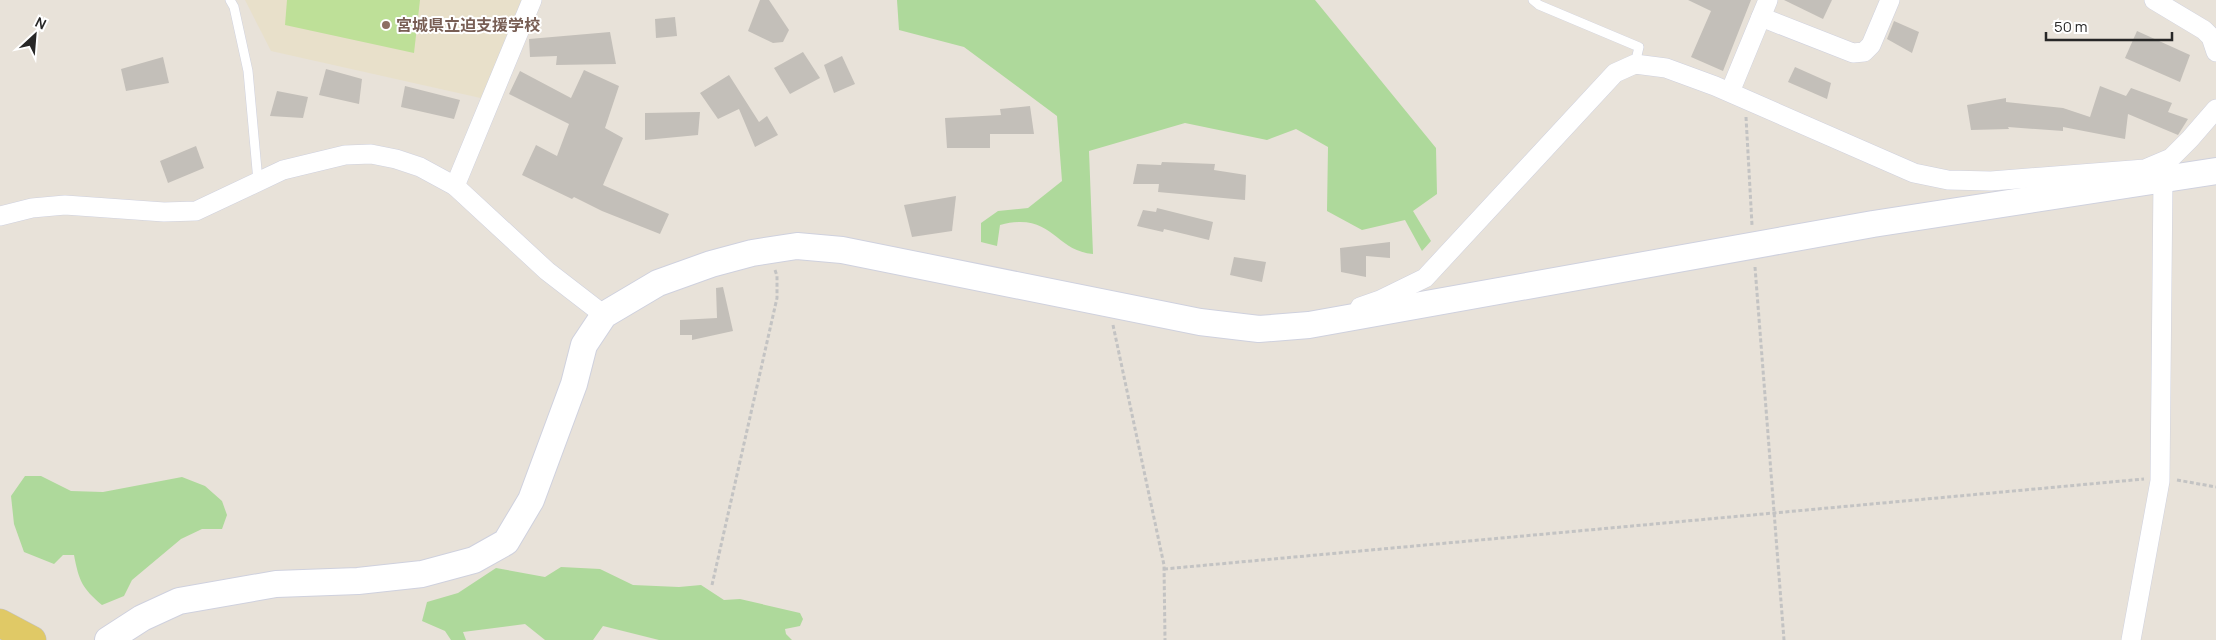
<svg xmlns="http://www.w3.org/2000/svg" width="2216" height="640" font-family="Manrope,'Noto Sans JP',sans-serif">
<rect width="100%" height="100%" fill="#e8e2d9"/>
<path fill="#e8e0ca" d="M245 0H525L485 99 271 51Z"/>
<g fill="#aed99b">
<path d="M897 0H1315L1436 148 1437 194 1413 211 1431 241 1422 251 1405 220 1362 230 1327 211 1328 147 1296 129 1267 140 1185 123 1089 151 1093 254C1054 251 1053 211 1000 225L997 246 981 242V223L998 211 1028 208 1062 181 1057 116 964 47 899 30Z"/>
<path d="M25 476H41L71 491 103 492 182 477 205 486 222 501 227 515 222 529H202L181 539 132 580 124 596 102 605C82 588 79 581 74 555H63L54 564 24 552 14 524 11 496Z"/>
<path d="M561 567 600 569 633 585 679 587 701 585 724 600 740 599 800 613 803 619 800 626 785 629 786 634 792 640H659L603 626 593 640H545L525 624 463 632 466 640H451L445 631 422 621 427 602 458 593 496 568 545 577Z"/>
</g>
<path fill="#bee098" d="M287 0H420L414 53 285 25Z"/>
<g fill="#c3bfb9">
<path d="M760 0H769L789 30 783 42 773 43 748 31Z"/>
<path d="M1688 0H1751L1723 71 1691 57 1711 11Z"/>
<path d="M1784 0H1832L1823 19Z"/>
<path d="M675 17 677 36 656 38 655 19Z"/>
<path d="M1894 21 1919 32 1912 53 1887 39Z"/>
<path d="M2137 31 2190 55 2180 82 2125 58Z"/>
<path d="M610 32 616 64 556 65 557 56 530 57 529 39Z"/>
<path d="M803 52 820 78 790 94 774 68Z"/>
<path d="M842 56 855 84 834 93 824 65Z"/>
<path d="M163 57 169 83 126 91 121 69Z"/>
<path d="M1795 67 1831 83 1827 99 1788 82Z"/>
<path d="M326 69 362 79 359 104 319 95Z"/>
<path d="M584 70 619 86 605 128 623 138 603 185 669 214 660 234 602 211 574 197 572 199 522 175 536 145 557 156 569 124 509 94 520 71 571 98Z"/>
<path d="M729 75 759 122 767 116 778 135 755 147 739 109 718 119 700 93Z"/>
<path d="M405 86 460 100 454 119 401 107Z"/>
<path d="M2100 86 2126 96 2131 88 2172 103 2168 112 2188 119 2178 135 2128 114 2125 139 2063 127V131L2008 127 2009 129 1971 130 1967 105 2006 98V102L2063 108 2090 117Z"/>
<path d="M277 91 308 97 303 118 270 116Z"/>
<path d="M1030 106 1034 134H990V148H947L945 118 1001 115 1000 109Z"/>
<path d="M700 112 698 135 645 140V113Z"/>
<path d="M196 146 204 168 168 183 160 161Z"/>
<path d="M1162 162 1215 164 1214 170 1246 175 1245 200 1158 192 1159 184H1133L1137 164 1161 165Z"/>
<path d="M956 196 952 231 912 237 904 205Z"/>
<path d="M1157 208 1213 222 1209 240 1164 229 1163 232 1137 226 1143 210 1156 212Z"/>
<path d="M1390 242V258L1366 256V277L1341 272 1340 248Z"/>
<path d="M1234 257 1266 262 1262 282 1230 275Z"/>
<path d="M723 287 733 331 692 340V335H680V320L717 318 716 288Z"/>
</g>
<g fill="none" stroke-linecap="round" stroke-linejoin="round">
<g stroke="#cfd1de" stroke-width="10">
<g id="lane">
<path d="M230 0 234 7 248 71 258 181"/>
<path d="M1533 0 1539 5 1639 47 1635 64"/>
</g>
</g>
<g stroke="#cfd1de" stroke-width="20">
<g id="street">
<path d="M2154 0 2204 30 2211 37 2216 52"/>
<path d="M1761 17 1853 53 1864 52 1871 45 1890 0"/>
<path d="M1730 92 1768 0"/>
<path d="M455 186 532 0"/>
<path d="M0 216 32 208 65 205 164 212 196 211 283 170 345 155 371 154 396 159 420 167 455 186 547 271 604 315"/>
<path d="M1360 307 1380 300 1425 278 1615 73 1635 64 1666 68 1715 86 1914 173 1948 180 1991 181 2145 169 2171 158 2190 139 2216 109"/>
<path d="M2131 640 2160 481 2163 180"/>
</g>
</g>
<g stroke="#cfd1de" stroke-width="28">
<path id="secondary" d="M108 640 142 618 179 601 276 584 358 581 422 574 474 560 506 542 531 500 574 384 584 345 604 315 658 283 711 264 752 253 797 246 842 250 1200 322 1259 329 1309 325 1873 224 2216 171"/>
</g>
<g stroke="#c3c3c3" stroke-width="29">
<path id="primary" d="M0 623 32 640"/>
</g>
<g stroke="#c3c3c3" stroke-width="3" stroke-dasharray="4 2.5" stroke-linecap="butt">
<path d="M1746 117 1752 225"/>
<path d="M1755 267 1784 640"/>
<path d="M1113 325 1164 565 1165 640"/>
<path d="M2177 480 2216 487"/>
<path d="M1164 569 2144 479"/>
<path d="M712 585 777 298V276L775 270"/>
</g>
<use href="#lane" stroke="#fff" stroke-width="9"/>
<use href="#street" stroke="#fff" stroke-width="19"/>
<use href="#secondary" stroke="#fff" stroke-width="26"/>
<use href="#primary" stroke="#e0c966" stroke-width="28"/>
</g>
<circle fill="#8d6e63" stroke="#fff" stroke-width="2" cx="386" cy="25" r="5"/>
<g text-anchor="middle" stroke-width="4" stroke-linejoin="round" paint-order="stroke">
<g font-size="16" font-weight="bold" fill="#785e54" stroke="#fff" text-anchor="start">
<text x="396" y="31">宮城県立迫支援学校</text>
</g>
</g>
<g transform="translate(35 35) rotate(26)" stroke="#ffffff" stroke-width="4" paint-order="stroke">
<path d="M0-4L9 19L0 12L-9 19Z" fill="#272727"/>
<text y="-8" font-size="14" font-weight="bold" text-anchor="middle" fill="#272727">N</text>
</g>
<path d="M2046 32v8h126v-8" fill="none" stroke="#272727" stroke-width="2.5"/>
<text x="2054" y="32" font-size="15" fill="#272727" stroke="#ffffff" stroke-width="4" paint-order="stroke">50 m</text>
</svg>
